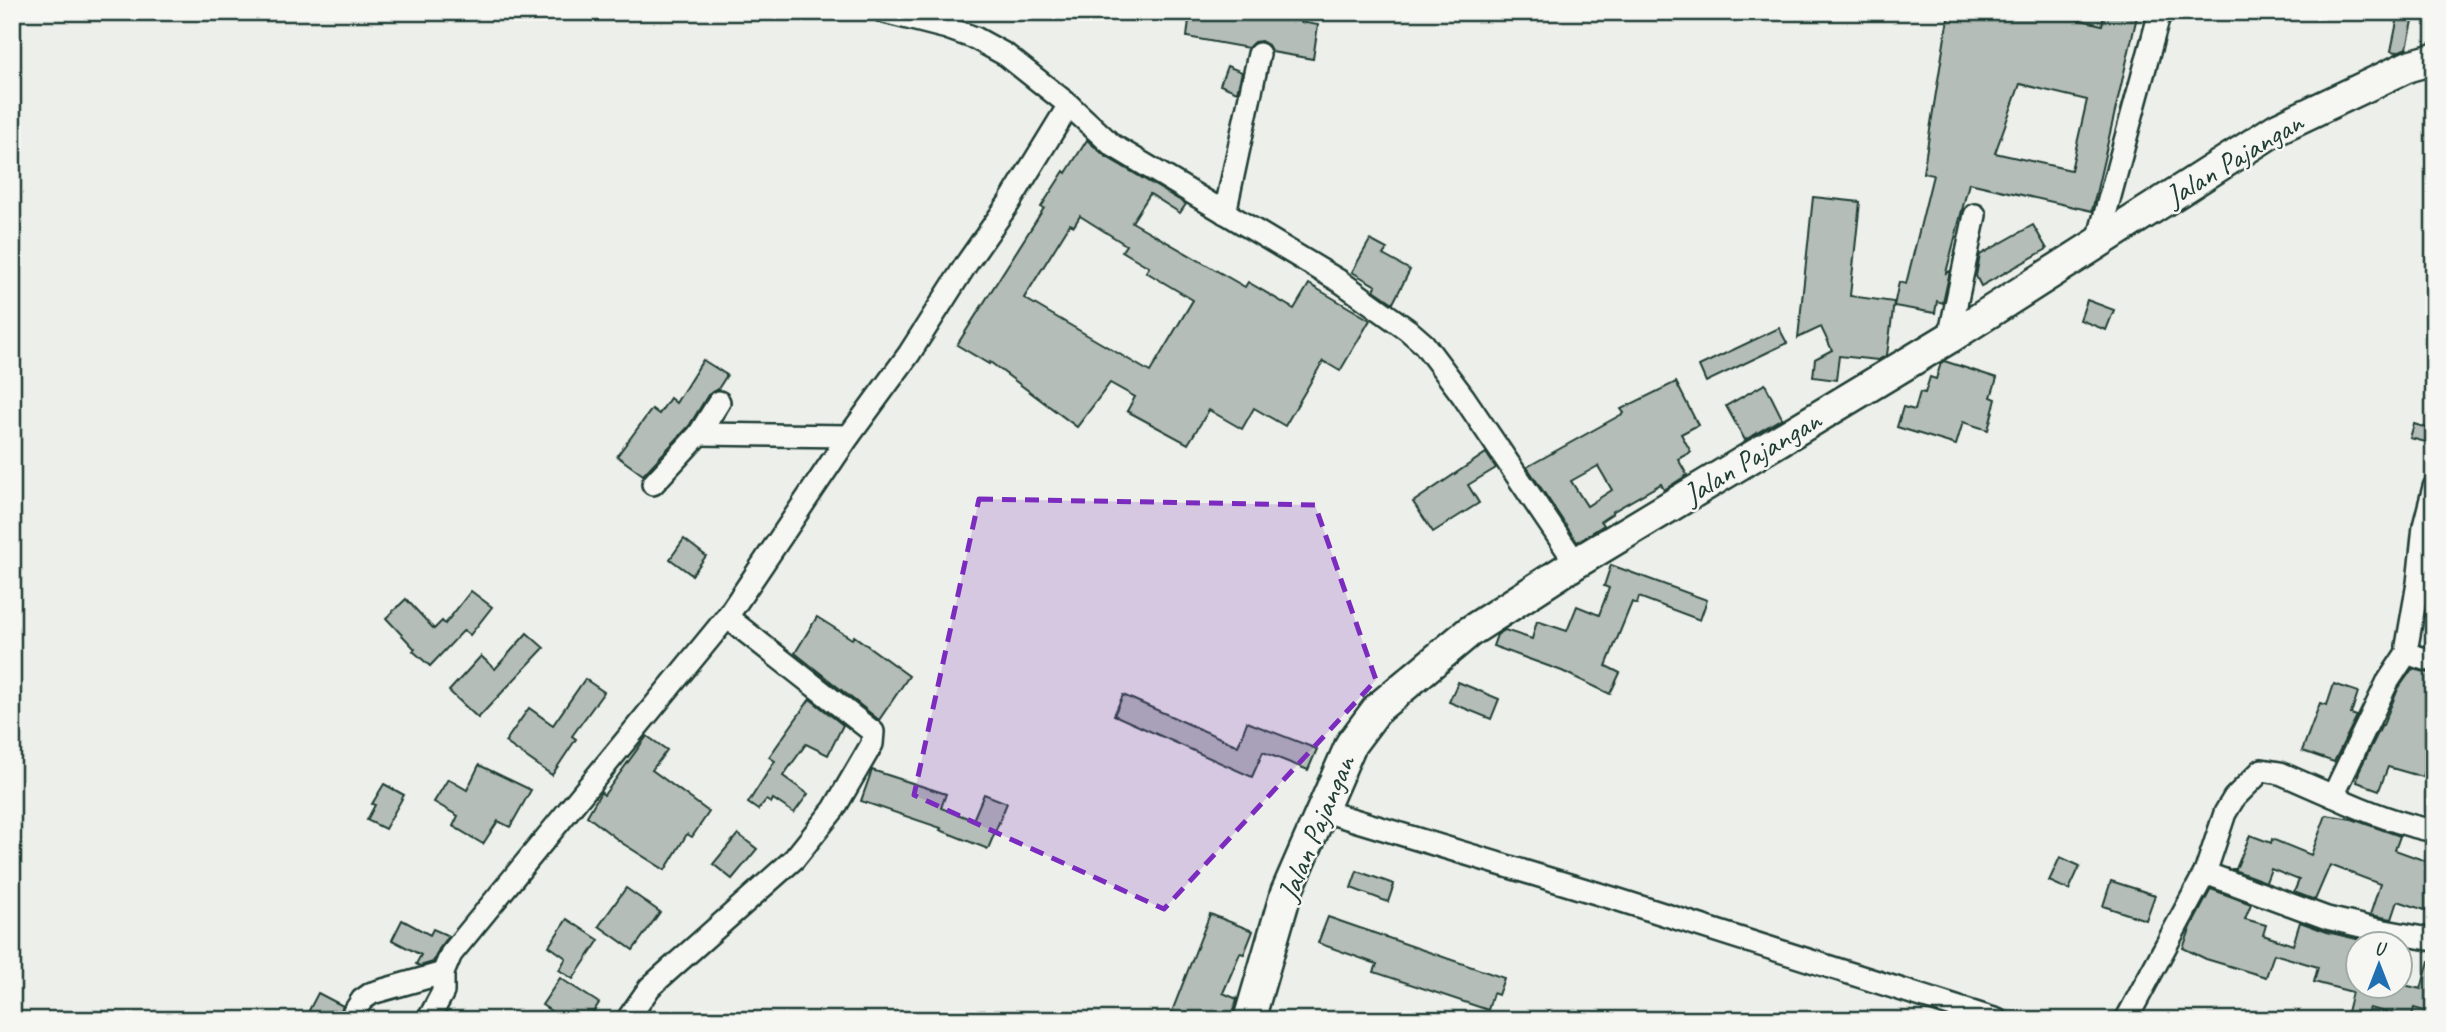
<svg xmlns="http://www.w3.org/2000/svg" width="2446" height="1032" font-family="Caveat,sans-serif">
<rect width="100%" height="100%" fill="#edefea"/>
<filter id="ink" filterUnits="userSpaceOnUse"><feTurbulence type="fractalNoise" baseFrequency=".0143" numOctaves="2"/><feDisplacementMap in="SourceGraphic" scale="14" xChannelSelector="R" yChannelSelector="G"/><feConvolveMatrix kernelMatrix="1 2 1 2 8 2 1 2 1" color-interpolation-filters="sRGB"/></filter>
<g filter="url(#ink)">
<g fill="#b4bdb8" stroke="#1f3d34" stroke-width="2" fill-rule="evenodd">
<path d="M1190 12H1267L1301 17 1300 22 1318 25 1313 59 1272 52 1268 45 1261 41 1254 42 1248 48 1187 37Z"/>
<path d="M1949 12H2048L2102 25 2105 12H2138L2092 211 1969 183 1946 273 1950 271 1943 303 1937 301 1935 313 1894 306 1899 282 1906 284 1933 175 1923 173ZM2020 84 2087 100 2071 170 1995 153Z"/>
<path d="M2399 12H2415L2407 48 2397 52 2391 51Z"/>
<path d="M1227 66 1242 72 1237 92 1220 85Z"/>
<path d="M1087 140 1105 156 1186 204 1180 213 1150 194 1132 222 1245 287 1248 282 1294 309 1309 284 1370 320 1340 371 1323 361 1285 426 1254 408 1242 429 1209 410 1188 444 1127 411 1135 397 1110 383 1077 427 990 362 989 364 957 345 1044 208 1041 207 1064 171 1066 173ZM1080 216 1126 245 1122 251 1149 267 1146 272 1193 300 1150 372 1024 298 1070 224 1074 226Z"/>
<path d="M1813 197 1860 202 1850 296 1894 302 1887 355 1878 360 1839 356 1836 380 1813 377 1815 359 1832 350 1821 327 1798 338Z"/>
<path d="M2033 225 2047 249 1981 286 1976 276 1980 255Z"/>
<path d="M1370 240 1387 249 1383 255 1410 270 1393 303 1374 290 1376 286 1352 272Z"/>
<path d="M2087 300 2114 310 2106 330 2080 320Z"/>
<path d="M1779 328 1787 343 1706 382 1699 366Z"/>
<path d="M703 360 727 375 718 389 708 395 689 426 643 475 617 456 652 409 659 414 670 398 676 403Z"/>
<path d="M1944 361 1997 378 1991 397 1996 399 1988 430 1963 422 1956 445 1897 427 1903 407 1915 410 1920 392 1925 393 1930 377 1936 379 1941 363Z"/>
<path d="M1676 382 1698 425 1681 434 1691 452 1678 459 1687 475 1664 490 1661 484 1612 512 1613 513 1601 521 1604 525 1577 542 1527 467 1624 413 1621 409ZM1598 466 1612 490 1587 506 1571 481Z"/>
<path d="M1765 384 1782 418 1745 440 1726 406Z"/>
<path d="M2414 424 2434 430V444L2410 438Z"/>
<path d="M1486 453 1496 468 1468 485 1479 503 1433 532 1413 502Z"/>
<path d="M684 539 706 556 692 575 670 559Z"/>
<path d="M1611 565 1707 600 1700 620 1639 597 1637 604 1632 602 1606 666 1620 673 1610 694 1562 671 1493 646 1497 635 1505 630 1532 639 1537 621 1567 631 1577 606 1599 615 1609 588 1604 586Z"/>
<path d="M471 591 492 607 470 635 464 630 430 666 413 651 415 649 386 618 406 599 434 629 442 621 445 624Z"/>
<path d="M817 617 852 639 854 636 909 676 879 720 795 653Z"/>
<path d="M527 633 544 648 478 718 449 691 481 656 495 669Z"/>
<path d="M2412 669 2434 674V742L2423 777 2388 767 2379 790 2357 782 2359 771 2382 725H2383L2398 689Z"/>
<path d="M585 679 604 692 572 736 576 739 552 775 505 742 529 708 553 725Z"/>
<path d="M1458 682 1499 699 1491 719 1449 702Z"/>
<path d="M2334 684 2358 692 2351 714 2357 716 2334 762 2302 751 2320 703 2327 705Z"/>
<path d="M1123 695 1238 746 1247 722 1317 749 1308 770 1263 752 1252 777 1114 715Z"/>
<path d="M810 699 843 725 828 755 806 744 783 776 808 794 794 813 773 799 771 803 766 800 758 810 748 803 775 761 769 757Z"/>
<path d="M647 736 667 750 652 770 709 812 692 837 687 834 665 870 622 843 587 816 601 792 604 795Z"/>
<path d="M479 765 531 790 510 827 498 821 483 844 453 826 458 816 434 802 448 779 467 790Z"/>
<path d="M872 770 946 794 941 808 973 820 984 794 1007 803 988 849 940 830 941 828 861 801Z"/>
<path d="M384 784 404 795 385 829 367 820 375 805 372 804Z"/>
<path d="M2326 815 2352 819 2400 836 2395 850 2434 864V913L2398 901 2392 919 2370 915 2380 884 2330 865 2315 900 2294 892 2299 880 2271 869 2266 882 2231 869H2236L2250 835 2271 843 2272 839 2311 855Z"/>
<path d="M738 834 757 849 732 879 713 864Z"/>
<path d="M2060 857 2080 866 2069 890 2049 881Z"/>
<path d="M1357 871 1394 884 1388 902 1351 888Z"/>
<path d="M2111 881 2155 895 2146 920 2103 906Z"/>
<path d="M626 888 660 912 633 950 599 926Z"/>
<path d="M2211 889 2251 904 2245 919 2266 925 2263 935 2293 945 2300 922 2327 932 2361 940 2355 968 2358 969V986H2400V984L2421 989 2429 961H2434V1014L2414 1008 2411 1019 2369 1008 2365 1020H2345L2352 992 2314 982 2318 967 2274 954 2266 977 2206 959 2183 948 2191 927Z"/>
<path d="M1210 914 1253 931 1244 954 1240 953 1223 993 1237 999 1230 1020H1184L1171 1014Z"/>
<path d="M1328 917 1504 978 1498 995 1493 993 1488 1010 1374 972 1377 964 1318 943Z"/>
<path d="M567 919 599 940 573 979 559 970 566 958 549 946Z"/>
<path d="M402 920 430 935 433 929 449 936 439 949 433 962 420 966 416 964 421 955 392 940Z"/>
<path d="M560 978 599 1003 588 1020H565L542 1005Z"/>
<path d="M318 993 343 1006 336 1020H304Z"/>
</g>
<g fill="none" stroke-linecap="round" stroke-linejoin="round">
<g stroke="#1f3d34" stroke-width="26">
<g id="street">
<path d="M884 12 947 28 975 38 1006 55 1069 105 1112 145 1341 282 1408 330 1424 344 1463 396 1576 563"/>
<path d="M1225 213 1259 54"/>
<path d="M2097 244 2160 12"/>
<path d="M1949 338 1975 215"/>
<path d="M699 434 849 436"/>
<path d="M653 484 699 434 719 402"/>
<path d="M2434 487 2424 526 2418 583 2407 646C2410 658 2423 658 2434 661"/>
<path d="M2333 796C2365 811 2399 824 2434 831"/>
<path d="M1321 810 1619 900 1997 1020"/>
<path d="M2205 873 2327 918 2374 929 2434 940"/>
<path d="M349 1020 362 1000 372 993 443 973"/>
<path d="M428 1020 443 992V973L451 954 727 617 849 436 909 354 967 263 1009 203 1069 105"/>
<path d="M627 1020 650 987 794 859 834 809 872 744 873 732 727 617"/>
<path d="M2126 1020 2205 873 2225 813 2234 798 2262 770 2280 773 2333 796 2387 683 2408 651"/>
</g>
</g>
<g stroke="#1f3d34" stroke-width="35">
<path id="secondary" d="M1249 1020 1286 893 1351 744 1378 708 1469 632 1576 563 1949 338 2278 128 2409 66 2434 59"/>
</g>
<use href="#street" stroke="#f6f6f2" stroke-width="21"/>
<use href="#secondary" stroke="#f6f6f2" stroke-width="30"/>
</g>
</g>
<path fill="#7b2cbf" fill-opacity="0.2" stroke="#7b2cbf" stroke-width="5" stroke-dasharray="14 9" stroke-linejoin="round" d="M979 499 1315 505 1376 680 1164 909 914 795Z"/>
<g text-anchor="middle" stroke-width="5" stroke-linejoin="round" paint-order="stroke">
<g font-size="30" fill="#1f3d34" stroke="#f6f6f2">
<text transform="translate(2234 159) rotate(-31)" y="10">Jalan Pajangan</text>
<text transform="translate(1752 457) rotate(-31)" y="10">Jalan Pajangan</text>
<text transform="translate(1316 828) rotate(-67)" y="10">Jalan Pajangan</text>
</g>
</g>
<rect width="2446" height="1032" fill="none" stroke="#f6f6f2" stroke-width="42"/>
<rect x="21" y="21" width="2404" height="990" fill="none" stroke="#1f3d34" stroke-width="2.5" filter="url(#ink)"/>
<g transform="translate(2379 965)"><circle r="33" fill="#f6f6f2" stroke="#a0aca6" stroke-width="2"/>
<path d="M0-5L12 26L0 18L-12 26Z" fill="#1f6fb2"/>
<text y="-10" font-size="19" font-weight="bold" text-anchor="middle" fill="#1f3d34">U</text>
</g>
</svg>
